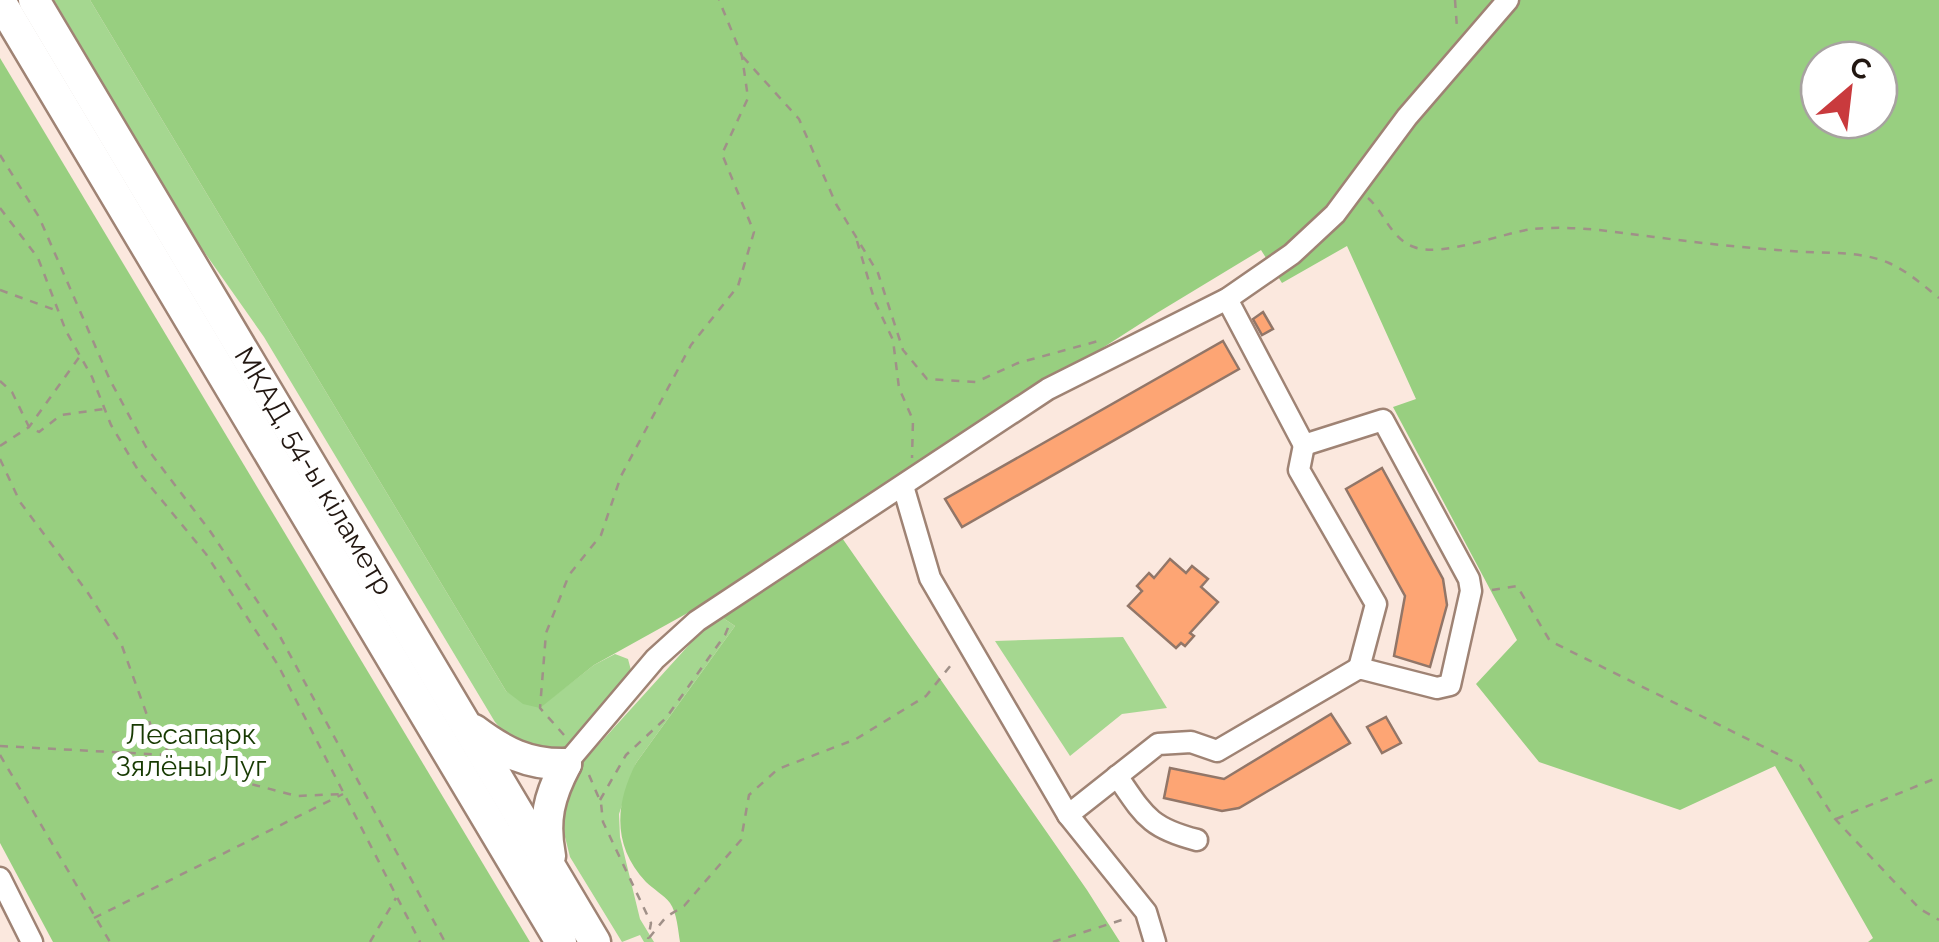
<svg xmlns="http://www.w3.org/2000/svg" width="1939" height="942" font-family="Raleway,sans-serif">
<rect width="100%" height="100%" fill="#fbe8de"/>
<g fill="#a5d790">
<path d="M54 0H90L506 691 540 707 594 665 615 654 628 659 632 674 565 751C537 753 513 744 495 722L264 337 193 236Z"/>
<path d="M717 614 735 626 636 763 619 814 620 837 640 919 654 942H644L640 935 622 942 570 857 560 817 573 773Z"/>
<path d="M1123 637 1167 708 1122 714 1070 756 995 641Z"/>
</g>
<g fill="#98cf80" fill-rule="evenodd">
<path d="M90 0H1939V942H1868L1873 938 1775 766 1680 810 1539 762 1476 684 1517 640 1393 407 1416 399 1347 246 1282 283 1261 250 1157 313 831 522 1087 890 1120 942H680C678 930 677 913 670 903 664 895 653 889 646 882 612 846 615 804 636 763L735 626 717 614 693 610 594 665 540 708 523 704 506 691ZM1819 60H1879V120H1819Z"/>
<path d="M0 58 530 942H53L0 843Z"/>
</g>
<g fill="#fda574" stroke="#927668" stroke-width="2.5">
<path d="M1263 312 1273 329 1262 335 1253 319Z"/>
<path d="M1223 341 1239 369 962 527 945 499Z"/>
<path d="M1382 468 1443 579 1447 605 1430 667 1394 656 1405 596 1346 489Z"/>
<path d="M1170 559 1186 573 1192 566 1208 579 1201 587 1218 602 1190 633 1194 636 1185 646 1181 643 1176 648 1128 606 1142 591 1137 586 1149 573 1154 578Z"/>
<path d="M1331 714 1350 743 1239 808 1222 811 1164 798 1170 768 1224 779Z"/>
<path d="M1386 717 1401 743 1382 753 1367 727Z"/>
</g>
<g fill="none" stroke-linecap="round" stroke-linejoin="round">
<g stroke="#9f8374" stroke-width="25">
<g id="minor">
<path d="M1227 299 1304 445"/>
<path d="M1304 445 1299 470 1376 604 1359 668"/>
<path d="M903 486 930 578 1068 815 1146 912 1155 942"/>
<path d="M566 764 655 659 697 621 1048 389 1227 299 1292 254 1335 214 1407 117 1508 0"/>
<path d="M1117 776C1144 815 1149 828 1197 840"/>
<path d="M1068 815 1158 744 1191 742 1217 751 1359 668 1437 688 1450 685 1471 591 1469 579 1383 420 1304 445"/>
<path d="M0 878 32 942"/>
</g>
</g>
<g stroke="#9f8374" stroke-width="35">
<g id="highway">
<path id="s1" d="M34 0 595 942"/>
<path d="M0 1 561 942"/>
<path d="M474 730C503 752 528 765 566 764"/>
<path d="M550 856C543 820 549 796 566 764"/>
</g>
</g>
<g stroke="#a09088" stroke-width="2.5" stroke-dasharray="8 8" stroke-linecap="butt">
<path d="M1455 0 1457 28"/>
<path d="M743 57 799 119 836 204 878 273 903 350 927 379 976 382 1018 363 1102 340"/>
<path d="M0 155 39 217 110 380 146 447 210 531 276 629 445 942"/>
<path d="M1368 198C1385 213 1390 238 1414 247 1441 258 1502 233 1533 229 1576 225 1613 232 1654 237 1700 243 1746 248 1791 251 1823 254 1859 250 1889 263 1907 271 1923 285 1939 298"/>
<path d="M0 208 38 258 66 331 92 377 111 425 141 475 206 554 278 665 420 942"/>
<path d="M857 241 875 302 893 340 899 388 913 420 912 458"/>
<path d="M0 290 55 310"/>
<path d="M0 381 12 392 29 427 39 432 61 415 104 409"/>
<path d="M0 446 29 427 80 356"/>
<path d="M0 459 20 502 88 593 122 646 152 729 171 755 189 768 297 796 342 794"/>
<path d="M1492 590 1517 586 1550 641 1800 765 1835 819 1920 909 1939 920"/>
<path d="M564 735 540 708 546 633 569 575 601 535 621 476 691 345 738 286 754 232 722 154 748 98 742 56 719 0"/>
<path d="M0 746 168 755"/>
<path d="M0 755 110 942"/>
<path d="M589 775 601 803 603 822 651 923 648 939"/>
<path d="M600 800 626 755 666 718 725 635 730 623"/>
<path d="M1836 819 1939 777"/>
<path d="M94 918 343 794"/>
<path d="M649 938 666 917 684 906 741 840 749 795 778 769 856 739 926 696 955 660"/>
<path d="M370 942 396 898"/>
<path d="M1053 942 1128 918"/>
</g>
<use href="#minor" stroke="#fff" stroke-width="20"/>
<use href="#highway" stroke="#fff" stroke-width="30"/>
</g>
<g text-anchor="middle" stroke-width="10" stroke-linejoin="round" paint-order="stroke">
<g font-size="28" fill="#221711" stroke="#fff">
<text dy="10" stroke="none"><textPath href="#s1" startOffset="548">МКАД, 54-ы кіламетр</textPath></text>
</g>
<g font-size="28" fill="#173a02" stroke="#fff">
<text x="191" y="744">Лесапарк<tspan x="191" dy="32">Зялёны Луг</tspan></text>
</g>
</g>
<g transform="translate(1849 90) rotate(28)"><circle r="48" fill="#ffffff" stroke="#a7a2a0" stroke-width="2.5"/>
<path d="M0-8L18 38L0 25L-18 38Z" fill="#c93a3d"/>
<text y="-15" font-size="28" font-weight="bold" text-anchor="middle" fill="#221711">С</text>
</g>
</svg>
